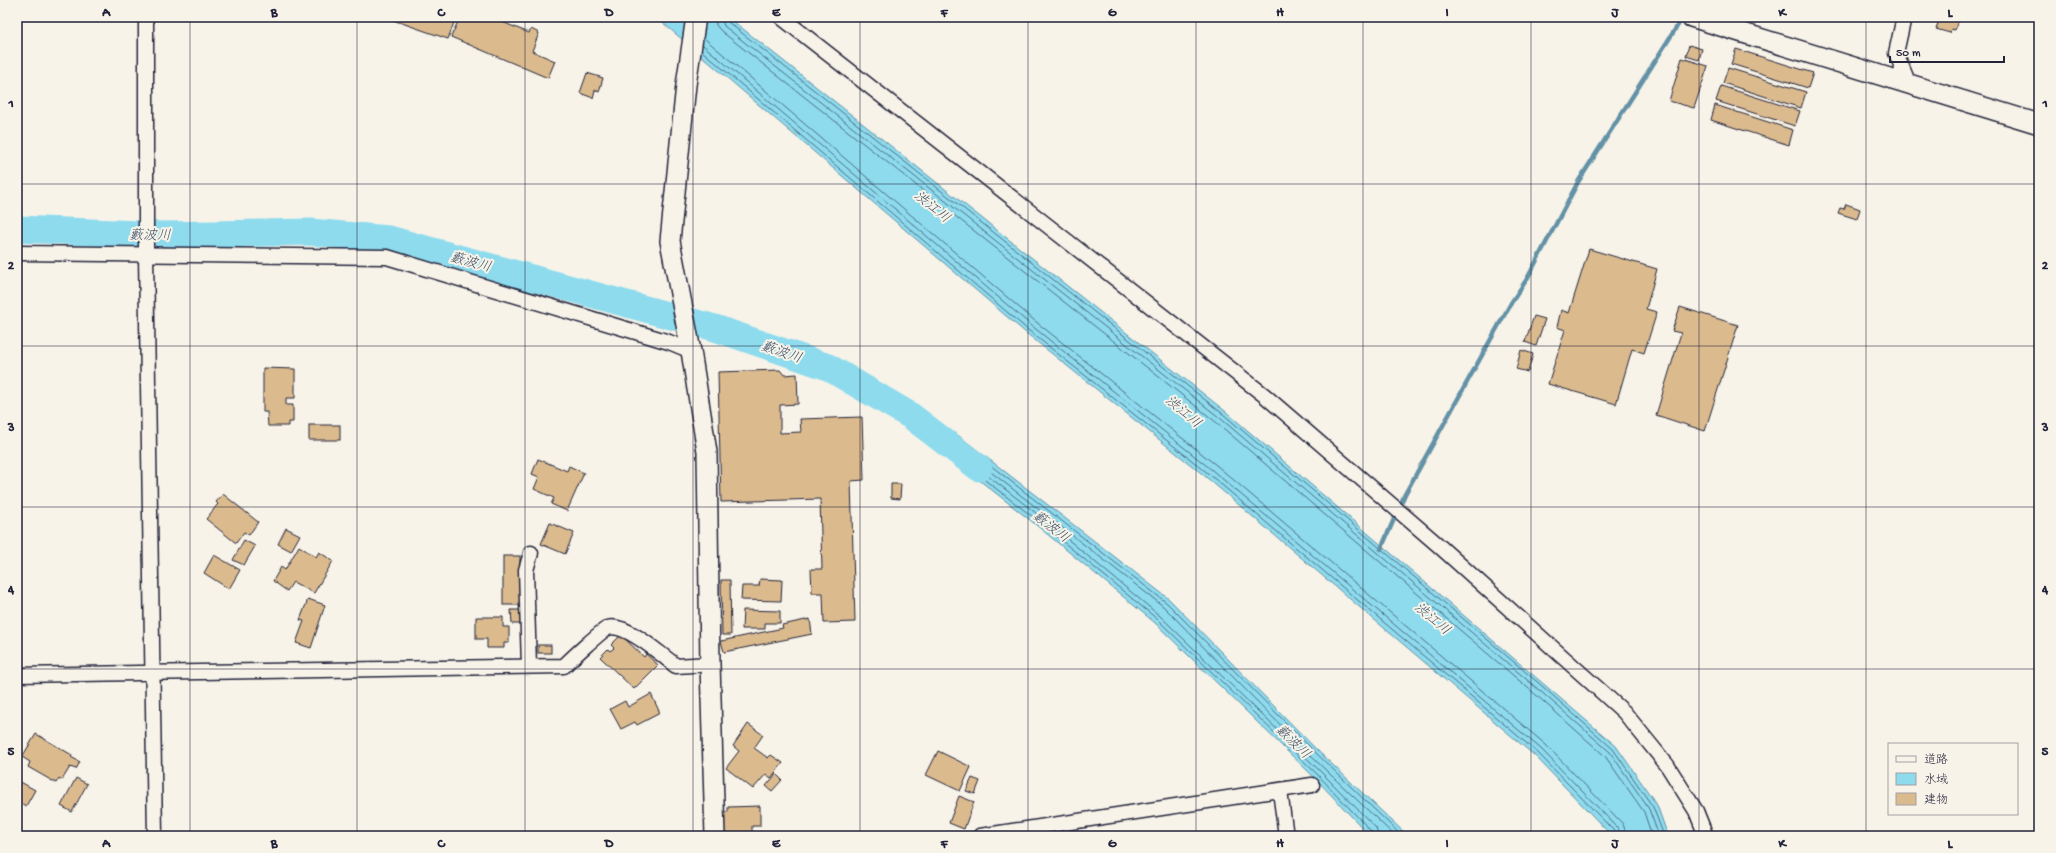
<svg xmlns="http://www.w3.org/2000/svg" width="2056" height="853" font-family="'Gochi Hand','Klee One',sans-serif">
<rect width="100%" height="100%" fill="#f7f3e8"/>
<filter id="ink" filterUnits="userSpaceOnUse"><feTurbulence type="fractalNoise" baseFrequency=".025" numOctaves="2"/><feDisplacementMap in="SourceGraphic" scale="8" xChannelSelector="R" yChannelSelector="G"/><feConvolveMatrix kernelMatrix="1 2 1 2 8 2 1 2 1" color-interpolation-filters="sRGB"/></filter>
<g filter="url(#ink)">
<g fill="#8edbee" stroke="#6391a6">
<path d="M656 17H728L1225 411 1616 746 1657 805 1668 836H1612L1535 756 1206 477 1026 333Z"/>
<path d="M954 432 1169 599 1318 751 1408 836H1370L1315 778 1154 622 1030 520 946 454Z"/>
</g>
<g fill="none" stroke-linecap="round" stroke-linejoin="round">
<g stroke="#4d6c83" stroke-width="1">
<path d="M715 17 716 25 721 31 1216 422 1535 694 1605 756 1644 812 1652 836"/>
<path d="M721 17 724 26 1220 418 1539 690 1610 752 1649 809 1659 836"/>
<path d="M726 17 728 22 1223 414 1542 686 1613 749 1653 807 1664 836"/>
<path d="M704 38 1035 321 1216 465 1545 744 1623 824 1627 836"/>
<path d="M703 45 1032 326 1212 470 1541 749 1618 828 1621 836"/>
<path d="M702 51 1028 330 1209 474 1538 753 1614 831 1616 836"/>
<path d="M1373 836 1372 832 1318 775 1157 619 1033 517 951 454 955 440H958L1167 603 1316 753 1402 836"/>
<path d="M1378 836 1376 828 1321 772 1160 616 1036 513 957 452V448H960L1163 606 1312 757 1395 836"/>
</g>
<path stroke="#6391a6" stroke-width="4.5" d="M1381 549 1405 494 1511 303 1527 279 1578 182 1683 17"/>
<path stroke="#8edbee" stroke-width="27" d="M17 229 164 235 310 232 389 239 715 328 828 367 911 416 979 468"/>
</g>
<g fill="#dbbb8e" stroke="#22223b">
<path d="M391 17H456L448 39 390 19Z"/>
<path d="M460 17H490L529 33 531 29 539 33 532 51 555 61 548 78 451 37Z"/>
<path d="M1940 17H1959L1955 30 1951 29 1950 33 1936 29Z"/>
<path d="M1689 45 1702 49 1699 60 1686 56Z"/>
<path d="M1736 49 1813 73 1808 88 1731 64Z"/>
<path d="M1682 58 1708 66 1694 108 1669 101Z"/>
<path d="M1728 68 1806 92 1801 108 1723 83Z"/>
<path d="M587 73 603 78 599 92 595 90 593 98 580 93Z"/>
<path d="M1721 86 1800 111 1795 126 1716 101Z"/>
<path d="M1715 105 1793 130 1789 145 1711 120Z"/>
<path d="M1846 204 1860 209 1857 219 1838 213 1840 208 1844 209Z"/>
<path d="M1589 249 1657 269 1646 309 1657 312 1644 353 1632 349 1616 404 1548 384 1565 330 1557 327 1561 310 1569 313Z"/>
<path d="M1680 307 1738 325 1705 431 1656 415 1681 333 1672 331Z"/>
<path d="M1534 316 1545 319 1536 346 1525 342Z"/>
<path d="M1521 350 1533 354 1528 372 1516 369Z"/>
<path d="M263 368 295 369V398H286V405H293V422H288V426H268L267 412H263Z"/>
<path d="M780 370 784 375 797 374 798 404 780 405V433L801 432 800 419 862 417 864 480 851 481 855 622 824 623 823 593H812L811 569H822L820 499 721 502 718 372Z"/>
<rect x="309" y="425" width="31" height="15"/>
<path d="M538 459 567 471 569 466 584 473 567 511 551 504 554 498 534 489 539 477 532 474Z"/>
<path d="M891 484H901L900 499 891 498Z"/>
<path d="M223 494 258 522 249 535 244 532 236 543 206 519 218 504 216 502Z"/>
<path d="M550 523 574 533 565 554 541 544Z"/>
<path d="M286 528 300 535 291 551 278 544Z"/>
<path d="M244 540 255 546 244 565 233 560Z"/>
<path d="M299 546 316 557 319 552 333 561 314 593 293 582 287 591 273 581 281 567 285 570Z"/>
<path d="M214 555 240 570 229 589 204 573Z"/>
<rect x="503" y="556" width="17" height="49"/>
<path d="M760 579 782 580 781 601 741 600 742 586H759Z"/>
<path d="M721 580H730L731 635H722Z"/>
<path d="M308 599 325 605 311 648 296 643 304 621 300 620Z"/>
<path d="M511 610H523V624H512Z"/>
<path d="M743 610 780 611V623H765V629H742Z"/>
<path d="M476 617H503V627H509V643H504V648H487V639H476Z"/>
<path d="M810 619 812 634 724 652 721 641 783 628 782 625Z"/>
<path d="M621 635 644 657 646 654 658 665 634 689 600 657 608 649 610 651 614 648 611 645Z"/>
<rect x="538" y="645" width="13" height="8"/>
<path d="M651 694 660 713 637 725 635 722 621 729 610 709 625 701 628 707Z"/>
<path d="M748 724 763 735 754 748 768 758 771 755 783 763 771 778 766 774 753 789 726 768 739 751 733 746Z"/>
<path d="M36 734 72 755 71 757 80 762 76 769 70 767 62 780 59 778 56 783 28 767 30 762 22 757Z"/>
<path d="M938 751 971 767 960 791 926 775Z"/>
<path d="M776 774 782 780 772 791 766 786Z"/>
<path d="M76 778 87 784 72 812 61 806Z"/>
<path d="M972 778 980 781 975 794 966 791Z"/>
<path d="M17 780 35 790 26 806 17 801Z"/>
<path d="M959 796 974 802 964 829 949 823Z"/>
<path d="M760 806V826H752V833L723 834 722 812H728V807Z"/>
</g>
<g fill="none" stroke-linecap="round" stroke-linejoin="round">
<g stroke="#22223b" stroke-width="17">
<g id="street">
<path d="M146 17V255L155 836"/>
<path d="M781 17 1264 395 1437 544 1624 712 1667 765 1696 811 1706 836"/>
<path d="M1904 17 1896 53 1909 84"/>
<path d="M17 253 387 257 669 342 691 351"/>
<path d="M529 666 526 570 531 553"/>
<path d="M17 675 564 666C571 659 602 630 608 628 625 622 663 656 676 666L710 664"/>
<path d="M1280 791 1286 836"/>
<path d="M980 836 1312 785"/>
</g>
</g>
<g stroke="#22223b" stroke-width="22">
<g id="secondary">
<path d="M696 17 686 85 670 241 691 351 707 452 710 664 715 836"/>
<path d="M1691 17 2039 124"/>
</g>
</g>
<use href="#street" stroke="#f7f3e8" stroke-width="14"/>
<use href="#secondary" stroke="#f7f3e8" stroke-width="19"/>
</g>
</g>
<path fill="none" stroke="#22223b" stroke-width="1" stroke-opacity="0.55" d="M190 17V836M357 17V836M525 17V836M693 17V836M860 17V836M1028 17V836M1196 17V836M1363 17V836M1531 17V836M1699 17V836M1866 17V836M17 184H2039M17 346H2039M17 507H2039M17 669H2039"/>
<g text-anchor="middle" stroke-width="4" stroke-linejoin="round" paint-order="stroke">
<g font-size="14" font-style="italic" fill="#3d5068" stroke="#f7f3e8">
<text transform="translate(933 206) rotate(39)" y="5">渋江川</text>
<text transform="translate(150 234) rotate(1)" y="5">藪波川</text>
<text transform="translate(471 261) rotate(15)" y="5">藪波川</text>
<text transform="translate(782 351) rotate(19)" y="5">藪波川</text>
<text transform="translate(1184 411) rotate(40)" y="5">渋江川</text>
<text transform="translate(1052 526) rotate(38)" y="5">藪波川</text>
<text transform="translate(1433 618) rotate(40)" y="5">渋江川</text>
<text transform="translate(1294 741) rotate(44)" y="5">藪波川</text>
</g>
</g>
<rect width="2056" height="853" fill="none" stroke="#f7f3e8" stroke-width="44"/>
<rect x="1888" y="743" width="130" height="72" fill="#f7f3e8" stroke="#a29fa3"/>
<rect x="1896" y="756" width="20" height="6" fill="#f7f3e8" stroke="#a29fa3"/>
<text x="1924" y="763" font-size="12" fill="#22223b">道路</text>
<rect x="1896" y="773" width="20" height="12" fill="#8edbee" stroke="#a29fa3"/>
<text x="1924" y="783" font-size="12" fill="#22223b">水域</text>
<rect x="1896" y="793" width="20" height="12" fill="#dbbb8e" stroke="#a29fa3"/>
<text x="1924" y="803" font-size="12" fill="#22223b">建物</text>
<path d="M1890 56v6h114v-6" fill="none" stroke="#22223b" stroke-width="2"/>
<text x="1896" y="56" font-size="12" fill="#22223b" stroke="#f7f3e8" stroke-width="3" paint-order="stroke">50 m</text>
<rect x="22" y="22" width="2012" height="809" fill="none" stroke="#22223b" stroke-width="1.5"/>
<g font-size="13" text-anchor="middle" font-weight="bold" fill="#22223b">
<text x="106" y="16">A</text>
<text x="274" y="16">B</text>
<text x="441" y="16">C</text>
<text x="609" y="16">D</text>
<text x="776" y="16">E</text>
<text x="944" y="16">F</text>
<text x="1112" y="16">G</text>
<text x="1280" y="16">H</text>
<text x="1447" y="16">I</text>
<text x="1615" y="16">J</text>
<text x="1782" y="16">K</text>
<text x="1950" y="16">L</text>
<text x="11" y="107">1</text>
<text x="2045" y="107">1</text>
<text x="11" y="269">2</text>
<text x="2045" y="269">2</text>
<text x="11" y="431">3</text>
<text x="2045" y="431">3</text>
<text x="11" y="593">4</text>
<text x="2045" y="593">4</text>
<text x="11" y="755">5</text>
<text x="2045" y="755">5</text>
<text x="106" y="847">A</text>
<text x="274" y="847">B</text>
<text x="441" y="847">C</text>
<text x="609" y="847">D</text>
<text x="776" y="847">E</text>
<text x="944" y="847">F</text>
<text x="1112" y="847">G</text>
<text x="1280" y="847">H</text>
<text x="1447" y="847">I</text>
<text x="1615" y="847">J</text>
<text x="1782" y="847">K</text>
<text x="1950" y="847">L</text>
</g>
</svg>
